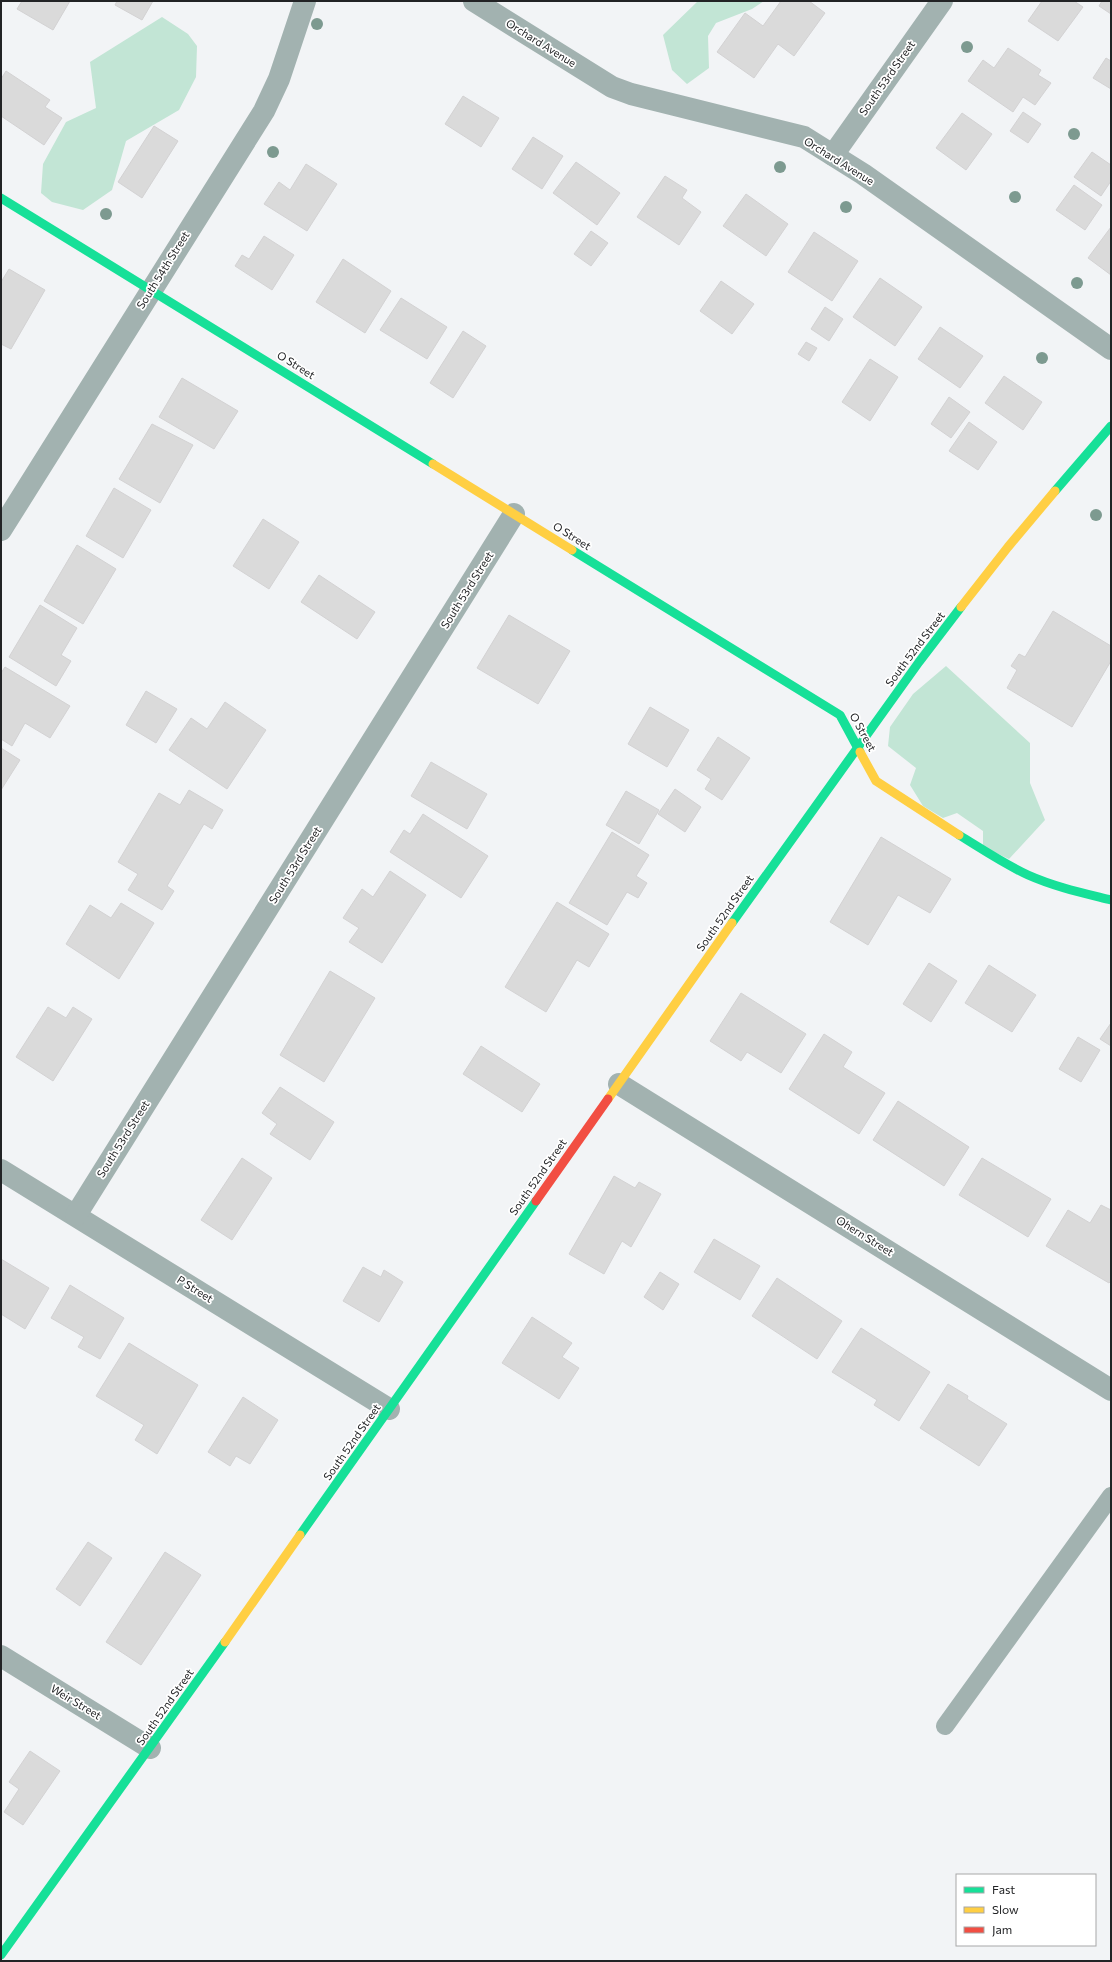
<svg xmlns="http://www.w3.org/2000/svg" width="1112" height="1962" font-family="Commissioner,sans-serif">
<rect width="100%" height="100%" fill="#f2f4f6"/>
<g fill="#c2e5d5">
<path d="M698 1H764L752 9 716 23 708 36 709 68 687 84 672 70 663 35Z"/>
<path d="M162 17 188 34 197 46 196 77 179 110 126 141 112 190 83 210 52 202 41 193 43 164 66 122 96 108 90 62Z"/>
<path d="M946 666 1030 743V783L1045 820 1009 859 983 847V831L957 813 943 818 923 806 910 785 916 768 888 746 890 727 913 694Z"/>
</g>
<g fill="#dadada" stroke="#d3d2d3">
<path d="M22 1H70L53 30 17 9Z"/>
<path d="M117 1H153L142 20 115 5Z"/>
<path d="M781 1H809L825 13 794 56 778 44 754 78 717 52 745 13 763 26Z"/>
<path d="M1042 1H1074L1083 7 1058 41 1028 21Z"/>
<path d="M1102 1H1111V14L1099 6Z"/>
<path d="M1008 48 1041 70 1038 75 1051 83 1035 105 1023 97 1013 112 968 81 983 60 994 68Z"/>
<path d="M1106 58 1111 61V89L1093 78Z"/>
<path d="M6 71 50 100 45 107 62 118 44 145 1 116V79Z"/>
<path d="M463 96 499 118 481 147 445 124Z"/>
<path d="M1023 112 1041 124 1028 143 1010 131Z"/>
<path d="M962 113 992 134 966 170 936 148Z"/>
<path d="M154 126 178 141 142 198 118 182Z"/>
<path d="M533 137 563 156 542 189 512 169Z"/>
<path d="M1092 152 1111 165V181L1101 196 1074 177Z"/>
<path d="M576 162 620 193 597 225 553 193Z"/>
<path d="M306 164 337 184 307 231 264 204 279 182 290 190Z"/>
<path d="M665 176 687 190 682 198 701 212 679 245 637 217Z"/>
<path d="M1074 185 1102 205 1085 230 1056 210Z"/>
<path d="M746 194 788 224 766 256 723 226Z"/>
<path d="M1111 227V275L1088 258Z"/>
<path d="M591 231 608 243 591 266 574 254Z"/>
<path d="M814 232 858 261 832 301 788 272Z"/>
<path d="M264 236 294 255 272 290 235 266 242 255 249 259Z"/>
<path d="M343 259 391 291 365 333 316 302Z"/>
<path d="M9 269 45 290 11 349 1 344V282Z"/>
<path d="M880 278 922 307 895 346 853 317Z"/>
<path d="M721 281 754 304 732 334 700 311Z"/>
<path d="M401 298 447 327 427 359 380 330Z"/>
<path d="M825 307 843 319 829 341 811 329Z"/>
<path d="M940 327 983 356 960 388 918 359Z"/>
<path d="M463 331 486 346 453 398 430 383Z"/>
<path d="M806 342 817 348 809 361 798 354Z"/>
<path d="M870 359 898 377 870 421 842 402Z"/>
<path d="M1004 376 1042 402 1023 430 985 403Z"/>
<path d="M182 378 238 411 214 449 159 417Z"/>
<path d="M949 397 970 412 951 438 931 424Z"/>
<path d="M969 422 997 442 978 470 949 451Z"/>
<path d="M152 424 193 445 160 503 119 479Z"/>
<path d="M114 488 151 510 123 558 86 536Z"/>
<path d="M263 519 299 542 269 589 233 566Z"/>
<path d="M77 545 116 569 83 624 44 601Z"/>
<path d="M319 575 375 612 357 639 301 602Z"/>
<path d="M40 605 77 628 61 655 71 661 56 686 9 657Z"/>
<path d="M1053 611 1111 646V661L1072 727 1007 688 1017 670 1011 666 1019 654 1025 657Z"/>
<path d="M509 615 570 651 538 704 477 668Z"/>
<path d="M5 667 70 706 50 738 25 723 12 746 1 739V673Z"/>
<path d="M146 691 177 709 156 743 126 725Z"/>
<path d="M225 702 266 730 227 789 169 750 191 718 207 729Z"/>
<path d="M650 707 689 730 667 767 628 744Z"/>
<path d="M718 737 750 758 722 800 705 789 711 779 697 770Z"/>
<path d="M1 748 20 760 1 790Z"/>
<path d="M431 762 487 794 467 829 411 796Z"/>
<path d="M675 789 701 807 685 832 658 814Z"/>
<path d="M189 790 223 810 212 829 204 824 167 886 174 891 162 910 128 890 138 874 118 862 159 793 180 805Z"/>
<path d="M626 791 659 810 639 844 606 825Z"/>
<path d="M423 814 488 856 461 898 390 852 404 830 410 834Z"/>
<path d="M612 832 649 855 636 876 647 883 638 898 627 892 607 925 569 903Z"/>
<path d="M881 837 951 879 930 913 898 895 868 945 830 922Z"/>
<path d="M390 871 426 895 382 963 349 942 359 928 343 918 362 889 373 897Z"/>
<path d="M557 902 609 934 589 967 577 960 546 1012 505 987Z"/>
<path d="M121 903 154 923 119 979 66 944 90 905 111 918Z"/>
<path d="M929 963 957 981 931 1022 903 1004Z"/>
<path d="M989 965 1036 995 1012 1032 965 1003Z"/>
<path d="M330 971 375 998 324 1082 280 1055Z"/>
<path d="M741 993 806 1034 781 1073 747 1052 741 1061 710 1041Z"/>
<path d="M48 1007 66 1018 73 1007 92 1019 53 1081 16 1057Z"/>
<path d="M1111 1023V1046L1100 1039Z"/>
<path d="M824 1034 852 1052 843 1067 885 1093 859 1134 789 1089Z"/>
<path d="M1078 1037 1100 1050 1081 1082 1059 1069Z"/>
<path d="M481 1046 540 1084 522 1112 463 1074Z"/>
<path d="M280 1087 334 1122 310 1160 270 1134 277 1124 262 1113Z"/>
<path d="M898 1101 969 1147 944 1186 873 1140Z"/>
<path d="M242 1158 272 1178 232 1240 201 1220Z"/>
<path d="M982 1158 1051 1199 1028 1237 959 1195Z"/>
<path d="M614 1176 635 1188 639 1182 661 1194 631 1247 622 1241 604 1274 569 1254Z"/>
<path d="M1101 1205 1111 1210V1281L1109 1283 1046 1246 1068 1210 1090 1223Z"/>
<path d="M714 1239 760 1266 740 1300 694 1272Z"/>
<path d="M1 1259 49 1288 25 1329 1 1314Z"/>
<path d="M363 1267 381 1277 384 1270 403 1282 379 1322 343 1301Z"/>
<path d="M660 1272 679 1284 663 1310 644 1297Z"/>
<path d="M777 1278 842 1321 817 1359 752 1316Z"/>
<path d="M70 1285 124 1318 100 1359 78 1347 84 1337 51 1318Z"/>
<path d="M532 1317 572 1343 562 1357 579 1368 559 1399 502 1363Z"/>
<path d="M861 1328 930 1372 899 1421 874 1405 877 1400 832 1372Z"/>
<path d="M129 1343 198 1385 157 1454 135 1440 144 1425 96 1396Z"/>
<path d="M948 1384 968 1396 967 1399 1007 1424 979 1466 920 1428Z"/>
<path d="M243 1397 278 1420 250 1464 236 1456 230 1466 208 1452Z"/>
<path d="M88 1542 112 1558 80 1606 56 1589Z"/>
<path d="M165 1552 201 1575 141 1665 106 1642Z"/>
<path d="M30 1751 60 1771 23 1825 4 1812 19 1789 9 1782Z"/>
</g>
<g fill="none" stroke-linecap="round" stroke-linejoin="round">
<path stroke="#a2b2b0" stroke-width="18" d="M945 1726 1111 1496"/>
<g stroke="#a2b2b0" stroke-width="22">
<path d="M474 1 612 87 631 94 804 137 863 174 1111 349"/>
<path d="M833 155 942 1"/>
<path d="M1 530 264 111 279 79 305 1"/>
<path d="M619 1084 1111 1390"/>
<path d="M1 1170 389 1409"/>
<path d="M76 1215 514 514"/>
<path d="M1 1656 150 1748"/>
</g>
<g stroke="#16e098" stroke-width="9">
<path d="M1 198 433 464"/>
<path d="M1055 491 1111 426"/>
<path d="M572 550 840 715 860 752"/>
<path d="M959 835C982 849 1004 864 1028 875 1055 887 1083 893 1111 900"/>
<path d="M732 923 919 662 961 607"/>
<path d="M300 1535 536 1201"/>
<path d="M1 1955 225 1642"/>
</g>
<g stroke="#ffcf43" stroke-width="9">
<path d="M433 464 572 550"/>
<path d="M961 607 1008 547 1055 491"/>
<path d="M860 752 876 781 959 835"/>
<path d="M608 1099 732 923"/>
<path d="M225 1642 300 1535"/>
</g>
<path stroke="#f24e42" stroke-width="9" d="M536 1201 608 1099"/>
</g>
<g fill="#7d9a90">
<circle cx="317" cy="24" r="6"/>
<circle cx="967" cy="47" r="6"/>
<circle cx="1074" cy="134" r="6"/>
<circle cx="273" cy="152" r="6"/>
<circle cx="780" cy="167" r="6"/>
<circle cx="1015" cy="197" r="6"/>
<circle cx="846" cy="207" r="6"/>
<circle cx="106" cy="214" r="6"/>
<circle cx="1077" cy="283" r="6"/>
<circle cx="1042" cy="358" r="6"/>
<circle cx="1096" cy="515" r="6"/>
</g>
<g text-anchor="middle" stroke-width="3.5" stroke-linejoin="round" paint-order="stroke">
<g font-size="11" fill="#222325" stroke="#fff">
<text transform="translate(541 43) rotate(32)" y="4">Orchard Avenue</text>
<text transform="translate(887 78) rotate(-55)" y="4">South 53rd Street</text>
<text transform="translate(839 161) rotate(32)" y="4">Orchard Avenue</text>
<text transform="translate(163 270) rotate(-58)" y="4">South 54th Street</text>
<text transform="translate(296 365) rotate(32)" y="4">O Street</text>
<text transform="translate(572 536) rotate(32)" y="4">O Street</text>
<text transform="translate(467 590) rotate(-58)" y="4">South 53rd Street</text>
<text transform="translate(915 649) rotate(-53)" y="4">South 52nd Street</text>
<text transform="translate(863 732) rotate(61)" y="4">O Street</text>
<text transform="translate(295 865) rotate(-58)" y="4">South 53rd Street</text>
<text transform="translate(725 913) rotate(-55)" y="4">South 52nd Street</text>
<text transform="translate(123 1139) rotate(-58)" y="4">South 53rd Street</text>
<text transform="translate(538 1177) rotate(-55)" y="4">South 52nd Street</text>
<text transform="translate(865 1236) rotate(32)" y="4">Ohern Street</text>
<text transform="translate(195 1289) rotate(32)" y="4">P Street</text>
<text transform="translate(352 1442) rotate(-55)" y="4">South 52nd Street</text>
<text transform="translate(76 1702) rotate(31)" y="4">Weir Street</text>
<text transform="translate(165 1707) rotate(-55)" y="4">South 52nd Street</text>
</g>
</g>
<rect width="1112" height="1962" fill="none" stroke="#222325" stroke-width="4"/>
<rect x="956" y="1874" width="140" height="72" fill="#ffffff" stroke="#a7a7a8"/>
<rect x="964" y="1887" width="20" height="6" fill="#16e098" stroke="#a7a7a8"/>
<text x="992" y="1894" font-size="12" fill="#222325">Fast</text>
<rect x="964" y="1907" width="20" height="6" fill="#ffcf43" stroke="#a7a7a8"/>
<text x="992" y="1914" font-size="12" fill="#222325">Slow</text>
<rect x="964" y="1927" width="20" height="6" fill="#f24e42" stroke="#a7a7a8"/>
<text x="992" y="1934" font-size="12" fill="#222325">Jam</text>
</svg>
